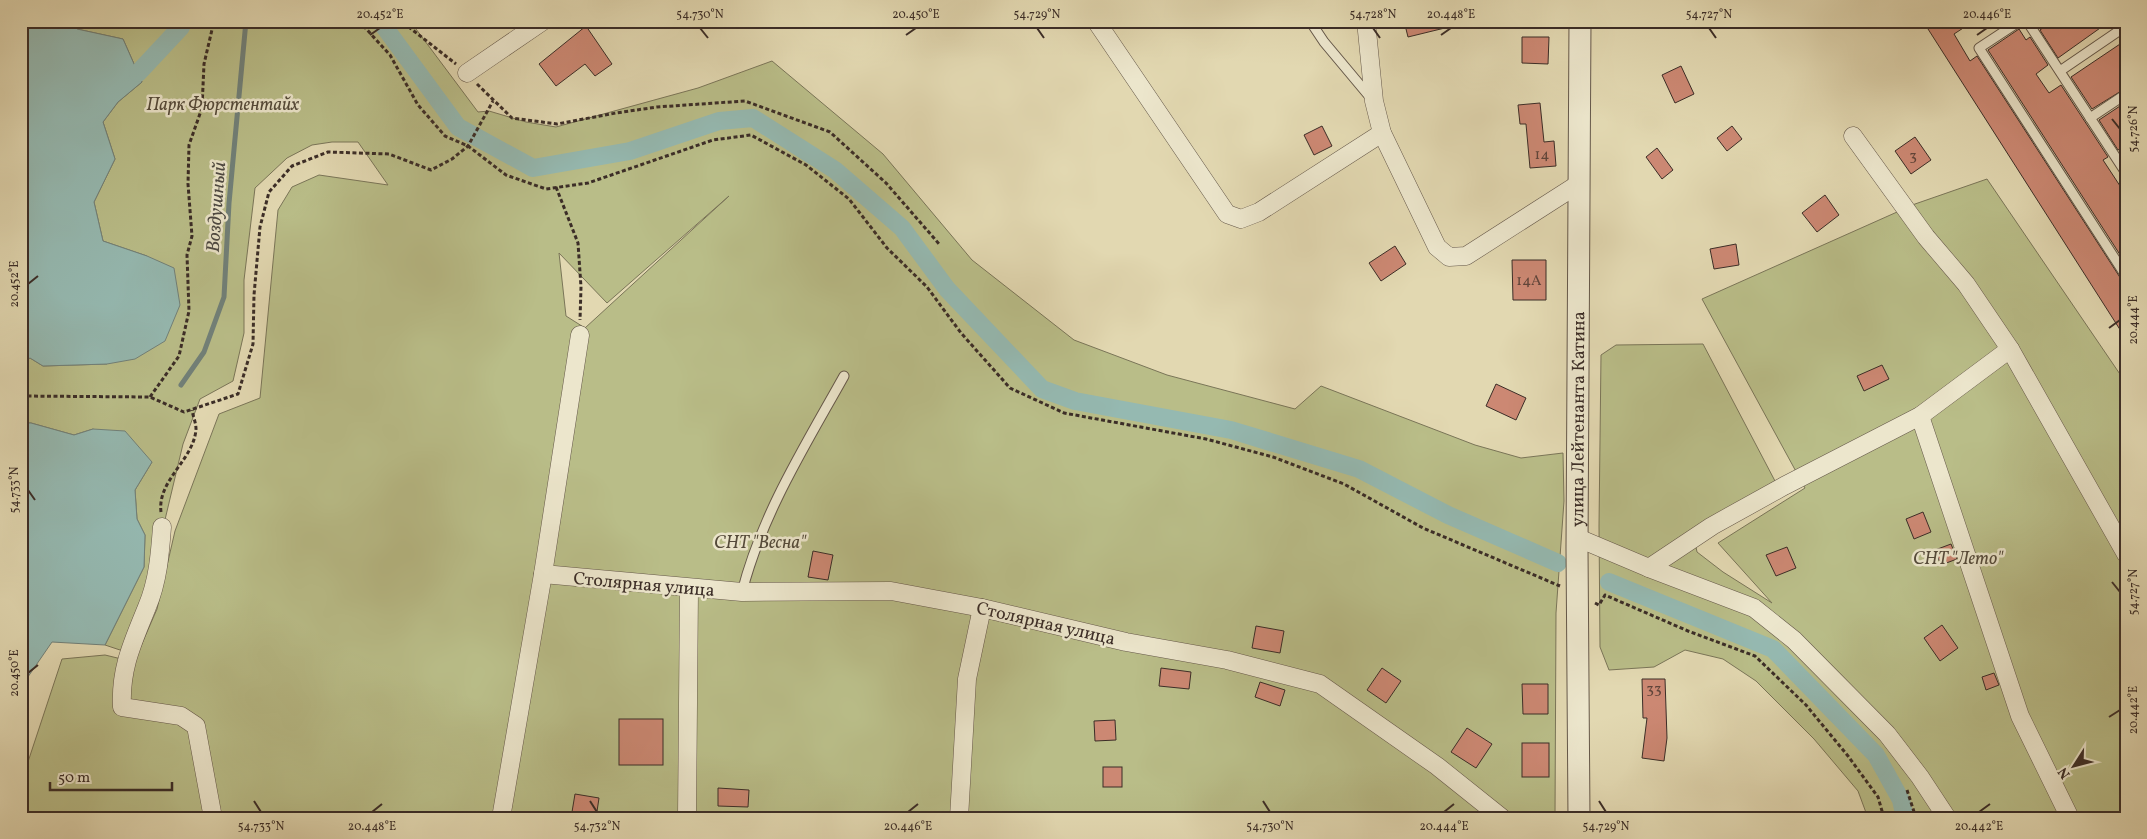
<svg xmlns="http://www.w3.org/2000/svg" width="2147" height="839" font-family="Vollkorn,serif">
<rect width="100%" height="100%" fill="#e2d8b1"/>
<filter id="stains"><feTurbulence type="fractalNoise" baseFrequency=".004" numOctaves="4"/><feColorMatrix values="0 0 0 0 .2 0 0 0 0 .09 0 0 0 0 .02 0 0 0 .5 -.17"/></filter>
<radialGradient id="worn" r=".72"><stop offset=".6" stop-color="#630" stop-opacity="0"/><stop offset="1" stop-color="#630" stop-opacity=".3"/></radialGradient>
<g fill="#b9bd88" stroke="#7a7558" fill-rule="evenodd">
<path d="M69 21H410L478 112 489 111 526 122 556 127 698 88 772 61 883 154 972 260 1074 340 1167 375 1295 409 1321 386 1475 445 1521 458 1563 453 1564 501 1556 613 1555 818H21V783L62 659 105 655 134 662 157 609 175 531 219 414 260 398 278 210 292 187 319 175 388 185 358 142H332L312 145 287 158 255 188 244 280V333L233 381 200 399 183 444 154 566 123 651 105 645 144 567 145 535 137 519 135 490 152 462 93 429 74 435 31 423H21V363L30 358 43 366 107 364 147 256 103 241 94 202 115 159 103 122 118 102 142 82 123 39 77 29ZM729 196 585 328 566 316 559 253 607 303Z"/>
<path d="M1987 179 2126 383V818H1868L1858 791 1814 739 1756 681 1723 659 1685 650 1654 667 1609 670 1600 647 1599 526 1601 355 1616 345 1703 344 1775 481 1693 532 1697 552 1723 572 1772 603 1718 543 1805 488 1702 299 1915 204Z"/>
</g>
<g fill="#95b9b1" stroke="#71817a">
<path d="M21 21H69L77 29 123 39 142 82 118 102 103 122 115 159 94 202 103 241 147 256 174 268 180 305 165 341 135 359 107 364 43 366 30 358 21 363Z"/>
<path d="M21 423H31L74 435 93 429 125 431 152 462 135 490 137 519 145 535 144 567 105 645 52 642 21 687Z"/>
</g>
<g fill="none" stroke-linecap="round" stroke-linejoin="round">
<path stroke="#71817a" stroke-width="5" d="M181 385 204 352 224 297 229 203 246 21"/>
<g stroke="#95b9b1" stroke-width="18">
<path d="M380 21 458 127 533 168 630 151 719 121 753 118 835 170 902 228 947 289 1042 389 1075 401 1231 430 1359 469 1448 515 1558 563"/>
<path d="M138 73 181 27 183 21"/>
<path d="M1609 582 1773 649 1876 755 1901 800 1905 818"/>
</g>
</g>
<g fill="#cc8873" stroke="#3b2d27">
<path d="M1404 21H1453V26L1408 37Z"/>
<path d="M1940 21H1974L1954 34 1970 61 1977 56 2121 279 2126 282V339L1928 29Z"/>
<path d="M2052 21H2110L2058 58 2040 30Z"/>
<path d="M586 26 612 64 595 76 585 64 556 86 539 64Z"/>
<path d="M2019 29 2026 40 2030 37 2048 65 2036 74 2049 93 2061 85 2108 157 2103 160 2126 195V264L1988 50Z"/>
<path d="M1522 37H1549L1548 64 1522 63Z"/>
<path d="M2126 40V88L2092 109 2071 77Z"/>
<path d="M1681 66 1694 94 1675 103 1662 75Z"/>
<path d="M2126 102V145L2118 150 2099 120Z"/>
<path d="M1540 103 1544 142 1554 141 1556 166 1530 168 1526 124H1520L1518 105Z"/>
<path d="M1322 126 1332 146 1314 155 1304 135Z"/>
<path d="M1732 126 1742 139 1727 151 1717 138Z"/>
<path d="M1915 137 1931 160 1911 174 1895 151Z"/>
<path d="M1657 148 1673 170 1662 179 1646 157Z"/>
<path d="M1825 195 1839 215 1817 232 1802 213Z"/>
<path d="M1736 244 1739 265 1714 269 1710 249Z"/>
<path d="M1395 246 1406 264 1381 281 1369 263Z"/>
<path d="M1512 260H1546V300H1513Z"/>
<path d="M1882 365 1889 379 1864 391 1857 376Z"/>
<path d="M1496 384 1526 398 1516 420 1486 406Z"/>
<path d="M1923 512 1931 532 1914 539 1906 519Z"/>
<path d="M1951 544 1957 559 1941 565 1935 550Z"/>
<path d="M1787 547 1796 568 1776 576 1766 555Z"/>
<path d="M813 551 833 555 828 580 808 577Z"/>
<path d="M1942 625 1958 648 1940 661 1924 638Z"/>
<path d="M1256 626 1284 631 1280 653 1252 648Z"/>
<path d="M1161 668 1191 672 1189 689 1159 686Z"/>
<path d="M1382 668 1401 681 1386 703 1367 690Z"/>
<path d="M1994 673 1999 685 1986 690 1982 677Z"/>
<path d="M1642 679H1665L1667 738 1664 761 1642 758 1647 718H1643Z"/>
<path d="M1260 682 1285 690 1280 706 1255 697Z"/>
<path d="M1522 684H1548V714H1523Z"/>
<rect x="619" y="719" width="44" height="46"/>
<path d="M1115 720 1116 740 1095 741 1094 721Z"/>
<path d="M1467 728 1492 744 1476 768 1451 752Z"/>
<rect x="1522" y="743" width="27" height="34"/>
<rect x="1103" y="767" width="19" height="20"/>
<path d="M718 788 749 790 748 807 718 806Z"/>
<path d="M575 794 599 798 596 818H571Z"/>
</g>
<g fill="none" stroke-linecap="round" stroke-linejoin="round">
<g stroke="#65584a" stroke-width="11">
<g id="service">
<path d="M1310 21 1324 42 1370 97"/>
<path d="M2020 21 1979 48 2126 276"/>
<path d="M2027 21 2126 173"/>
<path d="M2060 71 2126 26"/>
<path d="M2090 118 2126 94"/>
<path d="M742 592C762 514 805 446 844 376"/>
</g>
</g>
<g stroke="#65584a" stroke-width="19">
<g id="minor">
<path d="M1096 21 1227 214 1241 219 1259 212 1382 133"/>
<path d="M1366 21 1374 101 1382 133 1437 247 1449 257 1466 256 1580 183"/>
<path d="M467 73 543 21"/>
<path d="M1853 136 1926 237 1966 284 2010 349 2126 554"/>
<path d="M1920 416 2020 716 2070 818"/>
<path d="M162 527C160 554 158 581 147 607 133 642 120 668 122 707L181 716 196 726 213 818"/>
<path d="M1578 538 1649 568 1712 526 1784 486 1920 416 2010 349"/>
<path d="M1649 568 1754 608 1794 640 1887 734 1920 777 1947 818"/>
<path d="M543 574 742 592 891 591 982 608 1126 642 1227 660 1320 684 1437 766 1502 818"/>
<path d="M501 818 543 574 580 335"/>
<path d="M687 818 689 589"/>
<path d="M959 818 967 679 982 608"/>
</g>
</g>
<g stroke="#65584a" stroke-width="23">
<g id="tertiary">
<path id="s1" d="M1579 818 1577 548 1580 21"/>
</g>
</g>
<g stroke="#3b2d27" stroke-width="3" stroke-dasharray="4 2.5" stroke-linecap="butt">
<path d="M359 21 390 55 418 105 445 136 468 146 506 175 546 189 588 183 713 140 751 135 806 165 849 199 887 248 927 287 961 333 1010 388 1064 413 1206 439 1273 457 1344 484 1423 528 1560 586"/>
<path d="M405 21 410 28 456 64"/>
<path d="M477 84 512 118 557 124 616 113 657 107 745 101 830 132 886 183 940 245"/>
<path d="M556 187 578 243 581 287 580 320"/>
<path d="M21 396 150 397 184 412 238 394 253 344 254 295 260 227 269 192 292 166 328 152 389 154 431 170 452 159 468 146 493 101"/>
<path d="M150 397 179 356 189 311 187 255 192 236 188 184 189 145 202 108 204 64 214 21"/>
<path d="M161 512C157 480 194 460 196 429 196 423 193 416 192 410"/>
<path d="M1595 603 1599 605 1605 595 1688 631 1755 656 1806 705 1848 756 1878 797 1884 818"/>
<path d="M1907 790 1916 818"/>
</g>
<use href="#service" stroke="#ece6cc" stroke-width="9"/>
<use href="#minor" stroke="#ece6cc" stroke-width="18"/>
<use href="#tertiary" stroke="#ece6cc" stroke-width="21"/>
</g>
<path fill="none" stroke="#3b2d27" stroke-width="2" d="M700 28 708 38M1037 28 1044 38M1373 28 1380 38M1709 28 1716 38M370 35 380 28M906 35 916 28M1441 35 1451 28M1977 35 1987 28M2112 119 2120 129M28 284 38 276M2109 328 2120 320M28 490 35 500M2112 582 2120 592M28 673 38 665M2109 717 2120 710M254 801 261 812M590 801 597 812M1263 801 1270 812M1599 801 1606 812M372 812 382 804M908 812 918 804M1444 812 1454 804M1979 812 1990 804"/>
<g text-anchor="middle" stroke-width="5" stroke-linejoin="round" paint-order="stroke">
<g font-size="15" fill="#5f443a">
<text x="1542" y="159">14</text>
<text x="1913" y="160">3</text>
<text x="1529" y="285">14А</text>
<text x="1654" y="693">33</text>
</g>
<g font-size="18" font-style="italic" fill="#544a3a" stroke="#ece6cc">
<text x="223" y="110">Парк Фюрстентайх</text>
<text x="760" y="548">СНТ "Весна"</text>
<text x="1958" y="564">СНТ "Лето"</text>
</g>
<g font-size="18" fill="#3b2d27" stroke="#ece6cc">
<text dy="6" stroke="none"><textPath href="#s1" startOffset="399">улица Лейтенанта Катина</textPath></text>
<text transform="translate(644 584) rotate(5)" y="6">Столярная улица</text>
<text transform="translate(1046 623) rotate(13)" y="6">Столярная улица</text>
</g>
<g font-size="19" font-style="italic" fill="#4d4943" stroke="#ece6cc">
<text transform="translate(215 207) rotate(-86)" y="7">Воздушный</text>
</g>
</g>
<rect width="2147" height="839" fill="none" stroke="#e2d8b1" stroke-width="55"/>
<g transform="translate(2074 766) rotate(234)" stroke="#ece6cc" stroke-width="4" paint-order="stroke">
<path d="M0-4L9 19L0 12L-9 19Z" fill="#3b2d27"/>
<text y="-8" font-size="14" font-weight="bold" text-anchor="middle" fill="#3b2d27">N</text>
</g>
<path d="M50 782v8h122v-8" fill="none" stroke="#3b2d27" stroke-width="2.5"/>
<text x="58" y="782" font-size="15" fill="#3b2d27" stroke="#ece6cc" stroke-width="4" paint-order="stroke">50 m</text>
<rect x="28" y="28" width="2092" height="784" fill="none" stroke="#3b2d27" stroke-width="2"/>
<g font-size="12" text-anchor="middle" fill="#3b2d27">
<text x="380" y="18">20.452°E</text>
<text x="700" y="18">54.730°N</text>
<text x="916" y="18">20.450°E</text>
<text x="1037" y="18">54.729°N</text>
<text x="1373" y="18">54.728°N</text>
<text x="1451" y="18">20.448°E</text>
<text x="1709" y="18">54.727°N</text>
<text x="1987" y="18">20.446°E</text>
<text transform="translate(2133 129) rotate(-90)" y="4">54.726°N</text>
<text transform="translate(14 284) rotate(-90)" y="4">20.452°E</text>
<text transform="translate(2133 320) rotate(-90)" y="4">20.444°E</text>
<text transform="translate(14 490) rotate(-90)" y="4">54.733°N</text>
<text transform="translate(2133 592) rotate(-90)" y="4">54.727°N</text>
<text transform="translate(14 673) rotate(-90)" y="4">20.450°E</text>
<text transform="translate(2133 710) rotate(-90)" y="4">20.442°E</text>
<text x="261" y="830">54.733°N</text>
<text x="372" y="830">20.448°E</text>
<text x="597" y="830">54.732°N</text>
<text x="908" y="830">20.446°E</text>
<text x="1270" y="830">54.730°N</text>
<text x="1444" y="830">20.444°E</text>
<text x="1606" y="830">54.729°N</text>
<text x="1979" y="830">20.442°E</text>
</g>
<rect width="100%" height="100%" filter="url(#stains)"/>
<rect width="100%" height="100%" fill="url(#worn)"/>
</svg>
